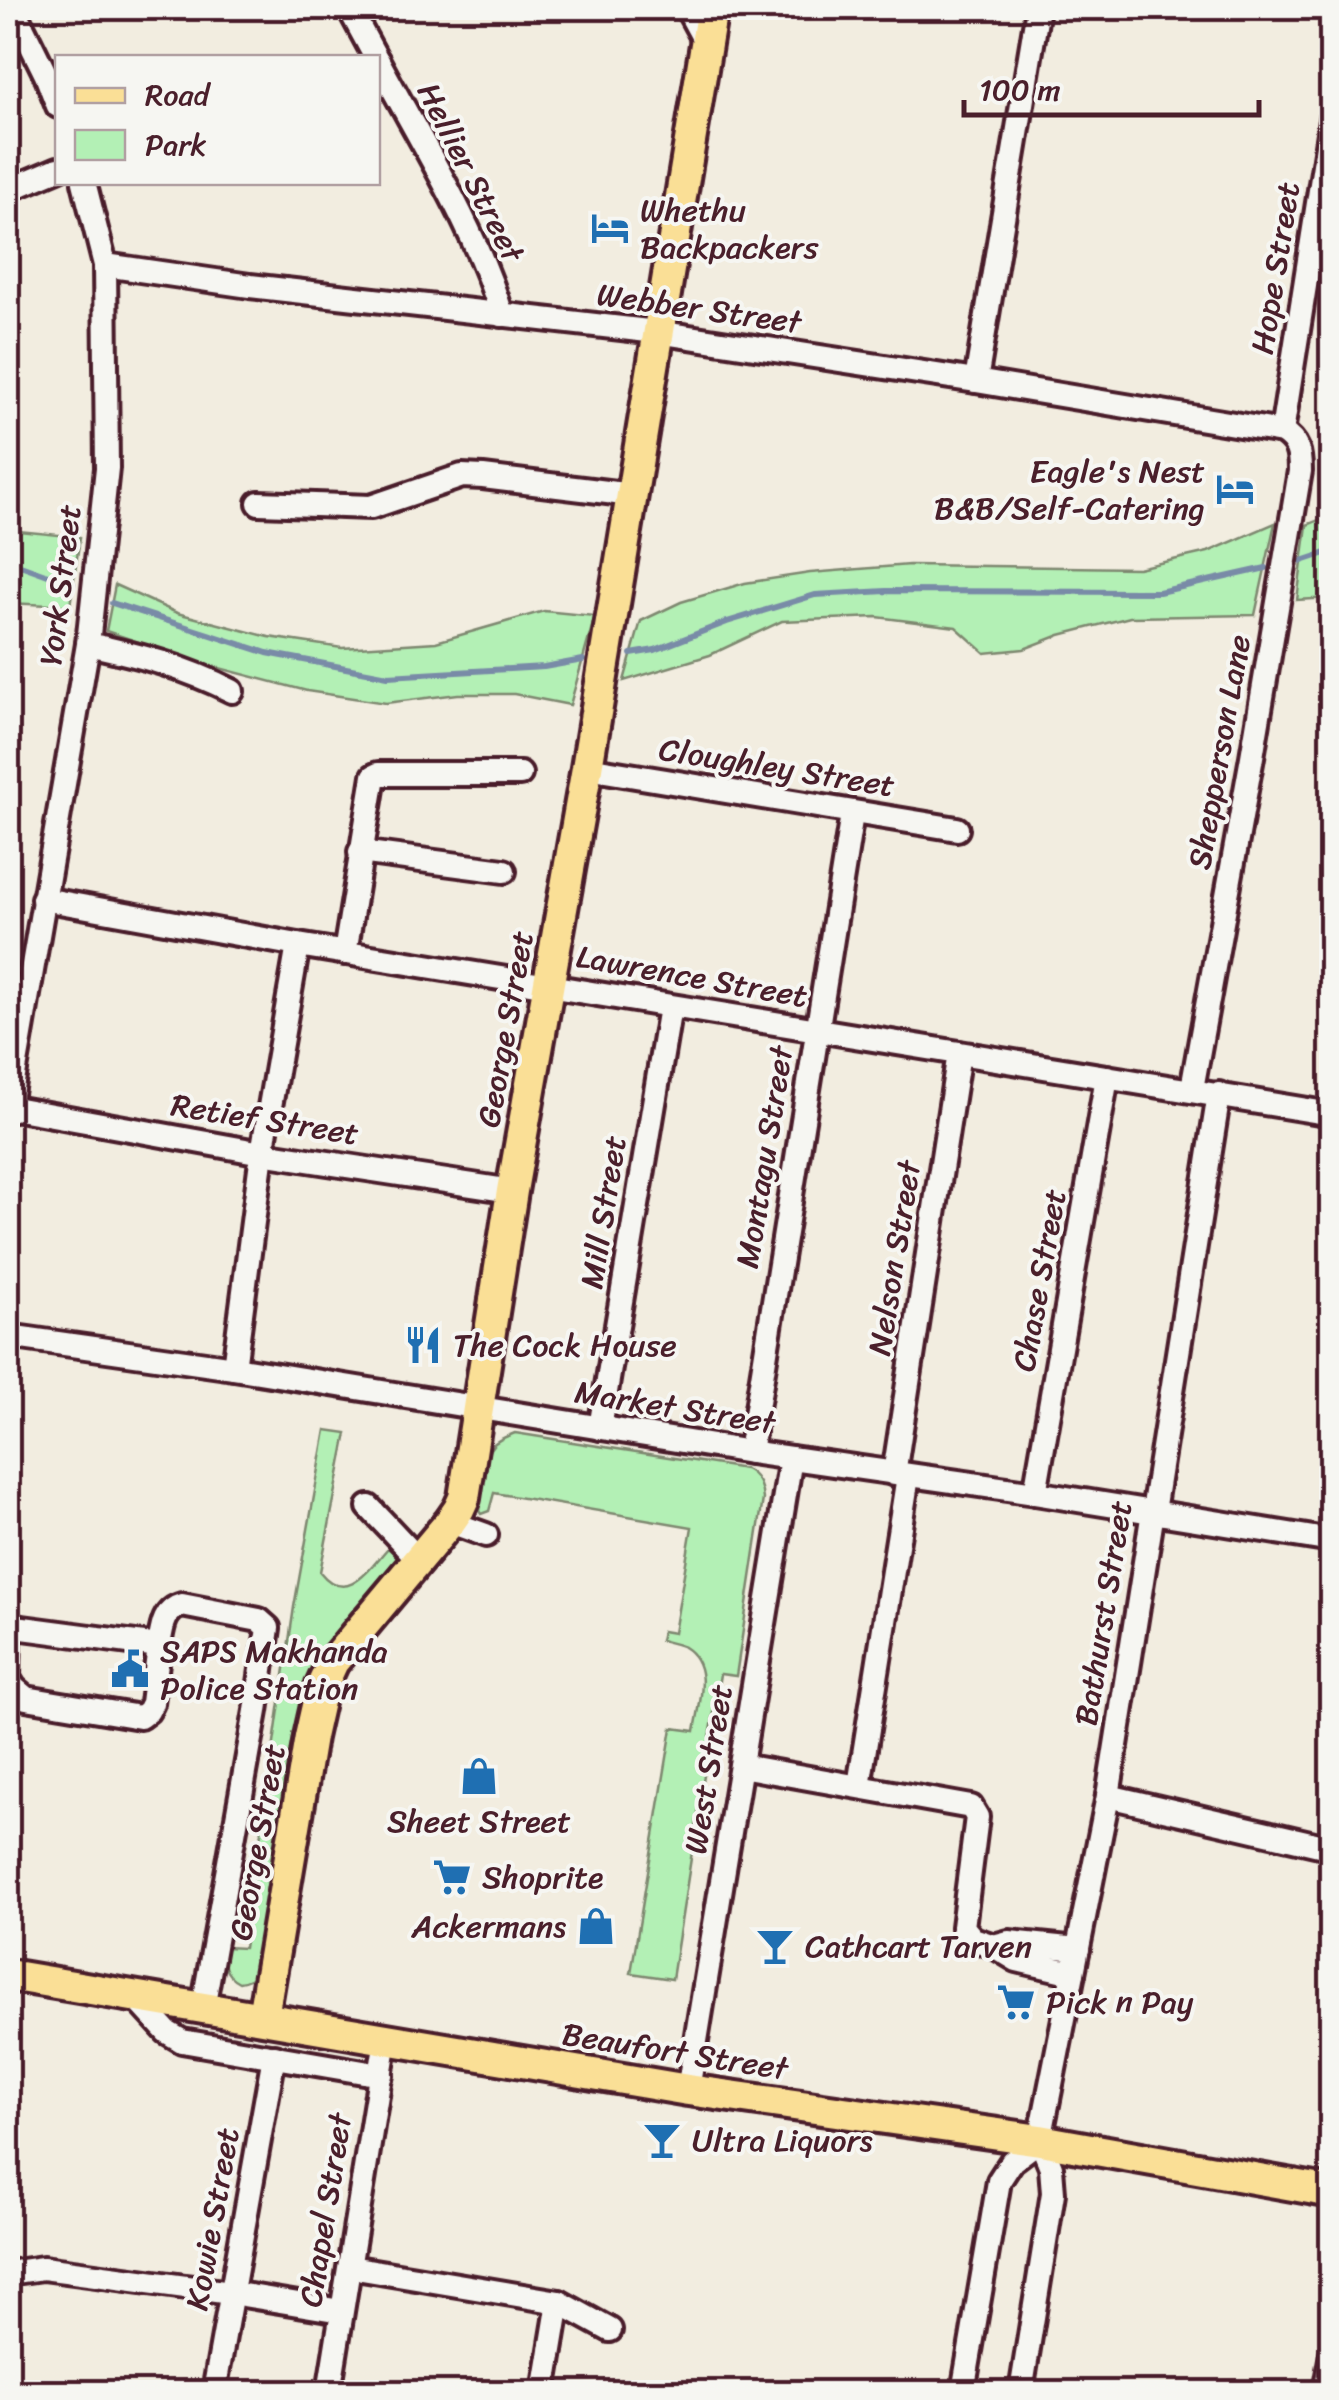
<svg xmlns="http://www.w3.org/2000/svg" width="1339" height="2400" font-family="Sriracha,sans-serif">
<rect width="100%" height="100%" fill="#f2ede0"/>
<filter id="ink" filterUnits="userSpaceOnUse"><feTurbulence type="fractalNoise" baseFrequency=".01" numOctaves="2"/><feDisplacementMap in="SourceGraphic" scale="20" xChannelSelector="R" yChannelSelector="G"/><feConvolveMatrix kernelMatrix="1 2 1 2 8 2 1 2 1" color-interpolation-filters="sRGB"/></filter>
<g filter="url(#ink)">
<g fill="#b3f0b5" stroke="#7e8870" stroke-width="2.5">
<path d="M1331 515V598L1297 600 1307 525Z"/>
<path d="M1275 523 1255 615 1130 617 1060 635 1024 649 985 653 956 627 877 617 782 621 710 655 624 681 641 621 681 602 745 583 810 573 909 565 1138 568 1208 552Z"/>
<path d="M8 530 80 537 70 606 8 603Z"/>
<path d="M115 585 177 613 269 637 342 648 436 642 544 611 595 616 570 705 514 694H458L386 703 307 691 204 664 106 631Z"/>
<path d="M326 1430 347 1433 320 1572C347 1606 369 1569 388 1548L398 1557C367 1595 325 1637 306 1682L265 1957C260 1971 255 1980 239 1982 223 1974 223 1963 225 1947L244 1948 294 1607Z"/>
<path d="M515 1433 745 1469C757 1475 762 1485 763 1499L736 1676 720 1674 672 1979 631 1973 672 1728 695 1731C699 1704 713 1665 684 1647 677 1644 668 1642 660 1640L662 1631 674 1633 692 1527 494 1493 489 1511 481 1514 479 1511C482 1492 480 1460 493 1445 498 1439 508 1436 515 1433Z"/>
</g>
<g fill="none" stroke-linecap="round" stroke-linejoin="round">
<g stroke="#798ba7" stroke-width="6">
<path d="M1302 561 1332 551"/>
<path d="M8 563 23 566 73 584"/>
<path d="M112 603 267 653 388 676 544 667 583 660"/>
<path d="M631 654 655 650 727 622 815 595 886 591 1159 592 1266 568"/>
</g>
<g stroke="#4a1f2b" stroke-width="30">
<g id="minor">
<path d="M13 8 46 75 58 106"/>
<path d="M349 8 376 58"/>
<path d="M687 8 707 45"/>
<path d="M378 61C421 142 475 227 502 315"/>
<path d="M8 190 58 169"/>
<path d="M105 265 250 286 657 332 976 381 1282 432C1298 442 1300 453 1300 471L1252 757 1192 1089"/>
<path d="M976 381 1038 8"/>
<path d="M1282 432 1332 114"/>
<path d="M259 503 371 507 462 476 483 477 632 495"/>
<path d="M88 644C142 656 182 666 232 691"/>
<path d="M587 768 957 829"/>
<path d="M360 852 504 871"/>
<path d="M43 899 298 945 1332 1114"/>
<path d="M345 953 374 776 378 774H520"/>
<path d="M8 1107 262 1153 512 1191"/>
<path d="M8 1111 88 644 107 468 105 265 84 182"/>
<path d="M8 1336 234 1368 750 1452 1035 1493 1332 1541"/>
<path d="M234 1368 262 1153 298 945"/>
<path d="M600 1428 670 1007"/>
<path d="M750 1452 852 814"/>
<path d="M894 1474 959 1053"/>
<path d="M1035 1493 1107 1077"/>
<path d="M369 1507 419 1560"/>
<path d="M450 1522 486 1535"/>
<path d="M8 1626 159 1646C162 1628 163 1610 182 1605L259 1620 268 1628 256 1711 203 2008"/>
<path d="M9 1626 8 1678 14 1688 26 1698 140 1717 148 1711 152 1703 159 1646"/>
<path d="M741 1766 971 1807 977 1817 963 1927 973 1939 994 1946 1017 1960 1073 1973"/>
<path d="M859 1786 908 1476"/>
<path d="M1108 1796 1332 1848"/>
<path d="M994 1946 1009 1942 1078 1949"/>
<path d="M136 1998 167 2032 182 2041 381 2075"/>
<path d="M688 2090 791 1458"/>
<path d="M350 2267 559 2302 610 2330"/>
<path d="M8 2273 43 2268 231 2293 341 2311"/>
<path d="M214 2392 274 2056"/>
<path d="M329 2392 386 2039"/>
<path d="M544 2392 559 2302"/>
<path d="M963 2392 999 2181 1012 2161 1040 2140"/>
<path d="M1021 2392 1053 2193 1051 2167 1040 2140 1108 1796 1219 1094"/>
<path d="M1325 2392 1332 2354"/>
</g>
</g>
<g stroke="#4a1f2b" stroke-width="38">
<g id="major">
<path d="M8 1975 688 2090 1040 2140 1332 2192"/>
<path d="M263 2017 310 1737 321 1688 333 1662 450 1522 459 1509 464 1498 512 1191 587 768 712 8"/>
</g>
</g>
<use href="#minor" stroke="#f6f6f2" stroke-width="22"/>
<use href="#major" stroke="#fadf96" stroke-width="30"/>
</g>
</g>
<defs>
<g id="hotel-bare" transform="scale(3)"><path d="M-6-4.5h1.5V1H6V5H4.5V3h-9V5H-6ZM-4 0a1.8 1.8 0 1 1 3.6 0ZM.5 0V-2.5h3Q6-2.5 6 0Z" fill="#1f6fb2" stroke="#f6f6f2" stroke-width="2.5" paint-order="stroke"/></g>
<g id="restaurant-bare" transform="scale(3)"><path d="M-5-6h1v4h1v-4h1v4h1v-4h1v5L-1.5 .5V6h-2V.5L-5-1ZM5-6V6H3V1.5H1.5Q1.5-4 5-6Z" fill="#1f6fb2" stroke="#f6f6f2" stroke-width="2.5" paint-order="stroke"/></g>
<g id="civic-bare" transform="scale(3)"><path d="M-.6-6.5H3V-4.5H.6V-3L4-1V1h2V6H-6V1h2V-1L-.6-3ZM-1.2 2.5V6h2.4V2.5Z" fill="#1f6fb2" stroke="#f6f6f2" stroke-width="2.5" paint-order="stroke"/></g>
<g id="shop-bare" transform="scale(3)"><path d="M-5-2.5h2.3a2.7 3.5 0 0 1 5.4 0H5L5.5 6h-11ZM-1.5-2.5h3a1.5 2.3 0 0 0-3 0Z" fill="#1f6fb2" stroke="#f6f6f2" stroke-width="2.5" paint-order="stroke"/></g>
<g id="supermarket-bare" transform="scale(3)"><path d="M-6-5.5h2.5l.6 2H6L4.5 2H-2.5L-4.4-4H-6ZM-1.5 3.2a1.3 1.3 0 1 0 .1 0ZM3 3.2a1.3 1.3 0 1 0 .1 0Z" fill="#1f6fb2" stroke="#f6f6f2" stroke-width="2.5" paint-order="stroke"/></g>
<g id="bar-bare" transform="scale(3)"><path d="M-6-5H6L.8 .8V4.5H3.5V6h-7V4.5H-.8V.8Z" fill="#1f6fb2" stroke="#f6f6f2" stroke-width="2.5" paint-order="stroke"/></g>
</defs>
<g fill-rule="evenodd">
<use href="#hotel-bare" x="610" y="228"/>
<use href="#hotel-bare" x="1235" y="489"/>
<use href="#restaurant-bare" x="423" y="1345"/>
<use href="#civic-bare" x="130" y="1669"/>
<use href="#shop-bare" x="479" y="1776"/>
<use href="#supermarket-bare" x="452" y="1877"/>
<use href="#shop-bare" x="596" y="1926"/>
<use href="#bar-bare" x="775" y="1946"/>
<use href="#supermarket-bare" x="1016" y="2002"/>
<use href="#bar-bare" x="662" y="2140"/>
</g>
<g text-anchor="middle" stroke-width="8" stroke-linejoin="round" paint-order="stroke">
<g font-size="32" fill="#4a1f2b" stroke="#f6f6f2">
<text transform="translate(471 172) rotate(63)" y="11">Hellier Street</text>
<text transform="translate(1275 268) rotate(-81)" y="11">Hope Street</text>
<text transform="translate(699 308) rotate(8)" y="11">Webber Street</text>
<text transform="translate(60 585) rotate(-83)" y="11">York Street</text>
<text transform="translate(1219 752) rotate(-80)" y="11">Shepperson Lane</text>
<text transform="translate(777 767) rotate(9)" y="11">Cloughley Street</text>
<text transform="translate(692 976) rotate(10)" y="11">Lawrence Street</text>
<text transform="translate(505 1029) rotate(-80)" y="11">George Street</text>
<text transform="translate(265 1119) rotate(9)" y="11">Retief Street</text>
<text transform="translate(764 1157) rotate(-81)" y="11">Montagu Street</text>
<text transform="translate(603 1212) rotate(-81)" y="11">Mill Street</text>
<text transform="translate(894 1258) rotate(-81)" y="11">Nelson Street</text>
<text transform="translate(1039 1280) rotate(-80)" y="11">Chase Street</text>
<text transform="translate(675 1407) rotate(9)" y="11">Market Street</text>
<text transform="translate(1103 1613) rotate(-81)" y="11">Bathurst Street</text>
<text transform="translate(708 1769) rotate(-81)" y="11">West Street</text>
<text transform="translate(257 1842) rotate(-80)" y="11">George Street</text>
<text transform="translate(675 2051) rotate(9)" y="11">Beaufort Street</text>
<text transform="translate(325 2210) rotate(-81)" y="11">Chapel Street</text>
<text transform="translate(212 2219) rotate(-80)" y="11">Kowie Street</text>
</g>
<g font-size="32" fill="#4a1f2b" stroke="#f6f6f2" text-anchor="start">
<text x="640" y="221">Whethu<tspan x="640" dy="37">Backpackers</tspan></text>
<text x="1205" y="482" text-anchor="end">Eagle's Nest<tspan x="1205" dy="37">B&amp;B/Self-Catering</tspan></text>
<text x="453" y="1356">The Cock House</text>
<text x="160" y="1662">SAPS Makhanda<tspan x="160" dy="37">Police Station</tspan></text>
<text x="479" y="1832" text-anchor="middle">Sheet Street</text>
<text x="482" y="1888">Shoprite</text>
<text x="566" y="1937" text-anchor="end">Ackermans</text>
<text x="805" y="1957">Cathcart Tarven</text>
<text x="1046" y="2013">Pick n Pay</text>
<text x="692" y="2151">Ultra Liquors</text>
</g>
</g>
<rect width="1339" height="2400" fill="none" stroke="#f6f6f2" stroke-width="40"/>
<rect x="20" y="20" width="1299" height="2360" fill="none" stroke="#4a1f2b" stroke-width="4" filter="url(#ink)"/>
<rect x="55" y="55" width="325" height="130" fill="#f6f6f2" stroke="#b1a0a2" stroke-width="2.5"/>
<rect x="75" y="88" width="50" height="15" fill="#fadf96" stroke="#b1a0a2" stroke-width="2.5"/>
<text x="145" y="105" font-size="30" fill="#4a1f2b">Road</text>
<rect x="75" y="130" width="50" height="30" fill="#b3f0b5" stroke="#b1a0a2" stroke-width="2.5"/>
<text x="145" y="155" font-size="30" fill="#4a1f2b">Park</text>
<path d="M964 100v15h295v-15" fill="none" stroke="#4a1f2b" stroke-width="5"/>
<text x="979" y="100" font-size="30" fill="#4a1f2b" stroke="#f6f6f2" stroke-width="8" paint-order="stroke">100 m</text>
</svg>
